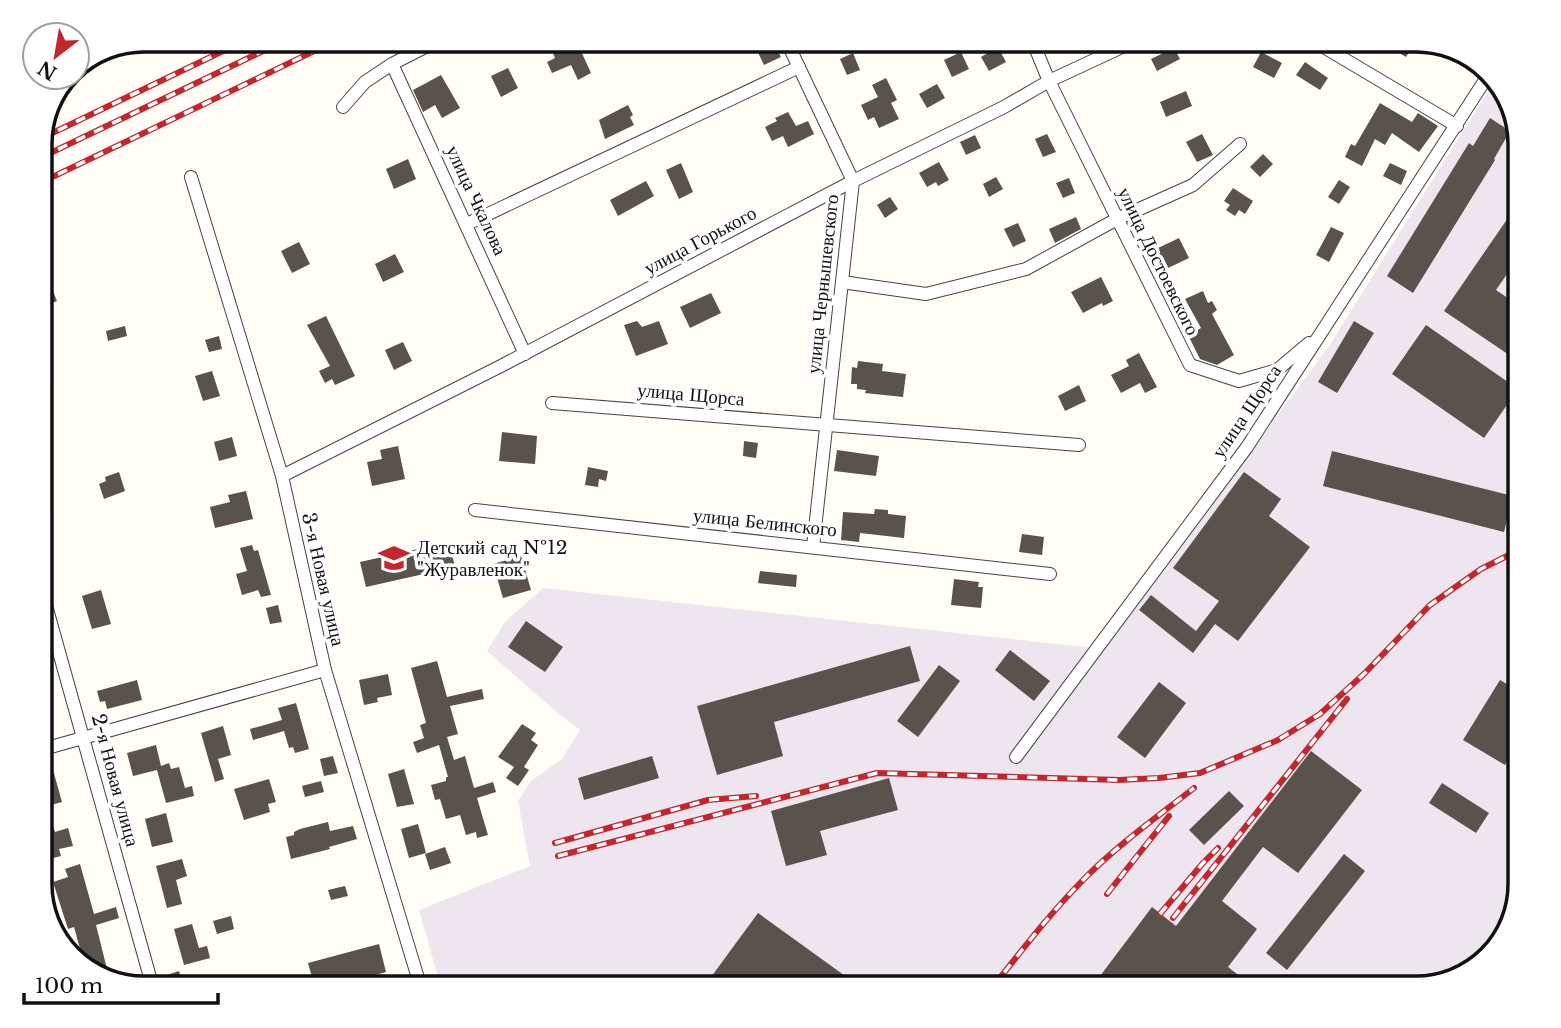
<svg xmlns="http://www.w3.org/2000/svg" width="1561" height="1028" font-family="'Libre Baskerville',serif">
<rect width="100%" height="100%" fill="#fffdf5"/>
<path fill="#eee6ef" d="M1495 80 1507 92 1521 138V884L1503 941 1468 974 1417 988H441L419 910 530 866 518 801 531 781 562 759 580 730 553 709 487 651 506 621 543 588 1104 649 1329 346Z"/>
<g fill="#5a524d">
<path d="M564 40H572L577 52 581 51 591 73 578 80 571 65 552 73 547 62 555 58 550 46Z"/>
<path d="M752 40H772L781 57 764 65Z"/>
<path d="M1377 40H1416L1406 57Z"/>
<path d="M998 47 1006 62 989 71 981 57Z"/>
<path d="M1174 48 1180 59 1157 71 1151 59Z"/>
<path d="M961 52 969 69 952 77 944 60Z"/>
<path d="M1261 52 1282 63 1274 78 1253 67Z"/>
<path d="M853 53 860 70 847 75 840 59Z"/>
<path d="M1305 62 1328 78 1320 90 1296 75Z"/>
<path d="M508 68 518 88 501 97 491 76Z"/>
<path d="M441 75 460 108 442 118 435 105 423 112 413 90Z"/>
<path d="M886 78 897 100 891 103 899 119 879 128 874 117 868 120 861 105 878 97 872 85Z"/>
<path d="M937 84 945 98 927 108 919 94Z"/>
<path d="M1186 91 1192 106 1166 117 1160 102Z"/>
<path d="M1380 103 1412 122 1418 113 1438 126 1419 152 1392 133 1385 145 1375 139 1362 166 1345 157 1351 144 1355 146Z"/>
<path d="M628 105 633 115 630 117 634 125 605 139 599 120Z"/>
<path d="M788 112 796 126 808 121 814 134 788 147 783 136 772 141 765 127 777 121 775 118Z"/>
<path d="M1490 118 1510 131 1494 159 1495 160 1413 293 1387 276 1469 143 1473 146Z"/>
<path d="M1047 134 1056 152 1043 157 1035 139Z"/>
<path d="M1202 134 1213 155 1197 162 1186 142Z"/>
<path d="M975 135 981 148 966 155 960 142Z"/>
<path d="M1263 154 1273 164 1260 177 1250 167Z"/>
<path d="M408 159 416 179 394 189 386 169Z"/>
<path d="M939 162 949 180 938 186 936 182 927 187 919 173Z"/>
<path d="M681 163 693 192 679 199 666 170Z"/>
<path d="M1390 163 1407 171 1401 185 1383 176Z"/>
<path d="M996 177 1003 189 989 197 983 184Z"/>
<path d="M1069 178 1075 193 1063 198 1056 183Z"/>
<path d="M1339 180 1350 187 1339 204 1328 197Z"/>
<path d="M646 181 654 196 618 216 610 200Z"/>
<path d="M1233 188 1253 201 1245 214 1239 210 1235 216 1226 210 1230 205 1224 201Z"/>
<path d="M890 197 898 209 885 218 877 205Z"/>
<path d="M1521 199V268L1514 264 1496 290 1521 307V363L1444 311Z"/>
<path d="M1076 217 1081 229 1055 243 1049 229Z"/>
<path d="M1018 223 1026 241 1013 247 1004 229Z"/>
<path d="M1331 227 1344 233 1329 262 1316 255Z"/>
<path d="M1179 238 1189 258 1166 269 1156 249Z"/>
<path d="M299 242 310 264 292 273 281 251Z"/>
<path d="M395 254 404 272 383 282 375 264Z"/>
<path d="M1101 277 1113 301 1103 306 1102 303 1083 313 1071 292Z"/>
<path d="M50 284 57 301 40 308V288Z"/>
<path d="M1203 291 1208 303 1212 301 1217 310 1212 314 1234 355 1217 365 1200 359 1188 335 1201 328 1185 299Z"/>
<path d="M711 293 721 313 690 328 680 307Z"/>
<path d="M326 316 355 376 335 385 332 379 325 383 319 371 330 366 307 325Z"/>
<path d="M637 321 642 327 659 321 668 344 636 356 624 325Z"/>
<path d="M1354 321 1374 333 1337 393 1318 382Z"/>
<path d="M1426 325 1518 389 1484 438 1392 374Z"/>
<path d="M125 326 127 336 108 341 106 331Z"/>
<path d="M219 336 222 349 209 352 205 340Z"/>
<path d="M403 342 412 361 394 370 385 350Z"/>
<path d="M1139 353 1157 387 1145 393 1140 383 1121 393 1111 375 1129 366 1126 360Z"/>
<path d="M858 361 883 364 882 371 906 374 903 397 865 393 866 390 857 389V384H851L852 367 857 368Z"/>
<path d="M212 371 220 396 203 401 195 376Z"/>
<path d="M40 375H44L52 406 40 409Z"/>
<path d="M1079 385 1086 401 1065 411 1058 396Z"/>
<path d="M502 432 537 436 535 464 499 461Z"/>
<path d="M232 437 237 456 219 461 214 442Z"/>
<path d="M744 441 758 443 756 458 743 456Z"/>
<path d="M398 446 405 479 372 486 367 462 382 459 380 450Z"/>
<path d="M837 450 879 456 876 476 834 471Z"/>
<path d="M1332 451 1513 496 1504 532 1323 486Z"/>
<path d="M588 467 608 471 606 481 599 479 598 487 585 485Z"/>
<path d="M119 472 125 491 104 499 99 484 106 481 105 477Z"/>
<path d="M1244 472 1281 499 1269 516 1310 547 1238 641 1215 624 1193 653 1139 610 1151 595 1196 631 1219 601 1173 568Z"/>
<path d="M246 491 253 519 215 528 210 507 230 502 228 495Z"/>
<path d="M875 509 888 510V514L906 516 904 538 860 533 859 542 841 540 843 512 874 514Z"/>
<path d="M1022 534 1044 537 1042 555 1019 552Z"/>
<path d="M449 542 455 567 366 587 360 562Z"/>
<path d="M252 545 254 551 258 550 271 595 261 597 258 590 242 595 236 574 247 571 240 548Z"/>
<path d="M521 556 531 590 503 598 493 564Z"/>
<path d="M760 571 797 575 796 587 758 583Z"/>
<path d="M954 579 979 582 978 587H983L981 608 951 605Z"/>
<path d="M101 590 111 624 92 629 82 596Z"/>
<path d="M278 605 282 622 270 624 266 608Z"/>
<path d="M526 621 563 647 545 672 508 647Z"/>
<path d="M910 646 920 681 774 722 783 756 717 775 697 706Z"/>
<path d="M1010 650 1050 681 1034 701 995 670Z"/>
<path d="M437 661 447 697 482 689 484 699 450 706 458 734 447 737 454 760 465 756 474 788 493 782 496 792 477 798 488 835 477 838 476 832 466 835 460 815 446 819 440 799 435 800 431 785 446 781V777H448L439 745 417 753 413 742 424 738 420 725 426 723 411 668Z"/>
<path d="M939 665 960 681 918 737 897 721Z"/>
<path d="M388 674 392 695 377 698 378 702 364 705 359 680Z"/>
<path d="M137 680 142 700 107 709 105 701 100 702 97 691Z"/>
<path d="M1500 680 1521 692V739L1505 765 1463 740Z"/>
<path d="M1159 682 1186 703 1145 758 1117 737Z"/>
<path d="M296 703 309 749 295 753 293 747 289 748 284 731 253 740 250 729 282 720 278 708Z"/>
<path d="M522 724 536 733 531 740 538 745 524 767 529 770 518 786 506 778 514 767 498 757Z"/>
<path d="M223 726 231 755 218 759 224 779 215 782 201 733Z"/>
<path d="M156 745 161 766 169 763 171 769 179 767 185 788 192 786 194 796 166 803 157 770 133 776 127 753Z"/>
<path d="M1311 751 1362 790 1298 873 1263 847 1222 901 1257 929 1228 967 1255 988H1091L1152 907 1176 926Z"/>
<path d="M333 756 338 773 324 776 320 759Z"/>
<path d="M652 756 659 778 584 800 578 778Z"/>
<path d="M404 769 414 804 397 807 388 774Z"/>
<path d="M53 770 62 802 40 808V773Z"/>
<path d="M889 778 898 810 820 831 827 855 786 866 771 811Z"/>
<path d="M269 779 276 802 268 804 270 812 244 820 234 789Z"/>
<path d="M321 781 324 792 305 797 302 786Z"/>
<path d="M1442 783 1489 813 1476 833 1429 803Z"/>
<path d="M1229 791 1244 806 1204 845 1189 830Z"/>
<path d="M166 813 173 842 152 847 145 819Z"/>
<path d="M328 822 330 831 353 826 357 839 329 847 330 849 291 859 286 837 294 835V832L300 829Z"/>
<path d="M418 824 426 853 409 858 401 829Z"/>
<path d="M53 826 55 832 68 828 73 846 59 849 61 856 46 860 43 849 46 848 41 829Z"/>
<path d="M445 847 451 863 430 870 425 854Z"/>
<path d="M1344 854 1365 871 1287 970 1266 953Z"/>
<path d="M182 859 187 876 176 880 182 904 167 908 156 866Z"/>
<path d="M80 864 94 914 116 907 119 918 96 925 109 977 87 970 75 958 82 956 74 927 68 929 53 882 68 877 65 869Z"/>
<path d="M345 886 348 896 331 900 328 890Z"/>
<path d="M758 913 848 978 841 988H703Z"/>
<path d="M231 916 234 929 217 934 213 921Z"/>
<path d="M192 924 199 948 207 946 210 958 184 965 174 929Z"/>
<path d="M379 944 386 972 330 988H315L308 963Z"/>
<path d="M179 971 184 988H171L167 975Z"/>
<path d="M253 977 256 988H224V984Z"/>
</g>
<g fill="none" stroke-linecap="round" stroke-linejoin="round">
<g stroke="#444" stroke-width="14">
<g id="street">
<path d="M786 40 853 181 813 547"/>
<path d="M1032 40 1049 81 1190 365 1239 381 1277 370 1309 343"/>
<path d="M1312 40 1457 126"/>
<path d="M392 64 525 354"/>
<path d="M343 107 365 82 392 64 439 40"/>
<path d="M191 177 282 476 325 670 421 988"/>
<path d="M467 224 799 67"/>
<path d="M842 282 926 294 1026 269 1117 219 1193 185 1240 144"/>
<path d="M552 403 1079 445"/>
<path d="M282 476 501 366 853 181 1004 107 1049 81 1137 40"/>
<path d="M475 510 1050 574"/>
<path d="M40 584 153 988"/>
<path d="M40 750 325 670"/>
<path d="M1016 757 1247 447 1489 74"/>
<path d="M366 988 387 983"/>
</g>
</g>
<use href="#street" stroke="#fff" stroke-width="12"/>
<g stroke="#c4262e" stroke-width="6">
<g id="rail">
<path d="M40 139 246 40"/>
<path d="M40 158 286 40"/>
<path d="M40 183 337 40"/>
<path d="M555 843 708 800 756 796"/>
<path d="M558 856 877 773 1119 780 1159 778 1200 773 1278 740 1320 714 1365 673 1430 605 1481 569 1521 549"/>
<path d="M1107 894 1169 816"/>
<path d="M1160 914 1203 863 1218 848"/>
<path d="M1173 918 1347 699"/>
<path d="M992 988C1022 950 1052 911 1086 877 1119 844 1157 817 1194 788"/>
</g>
</g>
<use href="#rail" stroke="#fff" stroke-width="3.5" stroke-dasharray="10" stroke-linecap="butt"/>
</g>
<defs>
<g id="school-bare" transform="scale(2.415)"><path d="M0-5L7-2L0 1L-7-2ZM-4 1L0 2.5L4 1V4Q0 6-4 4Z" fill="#c4262e" stroke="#fff" stroke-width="2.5" paint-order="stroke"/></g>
</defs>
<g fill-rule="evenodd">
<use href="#school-bare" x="394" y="558"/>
</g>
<g text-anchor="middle" stroke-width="7" stroke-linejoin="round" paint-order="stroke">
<g font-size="19" fill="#111" stroke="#fff">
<text transform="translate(477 200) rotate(65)" y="7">улица Чкалова</text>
<text transform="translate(700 240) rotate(-28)" y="7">улица Горького</text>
<text transform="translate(1159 261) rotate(64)" y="7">улица Достоевского</text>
<text transform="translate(822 284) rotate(-84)" y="7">улица Чернышевского</text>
<text transform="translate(691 394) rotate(5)" y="7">улица Щорса</text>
<text transform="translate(1246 411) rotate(-56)" y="7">улица Щорса</text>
<text transform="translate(765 522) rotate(6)" y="7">улица Белинского</text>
<text transform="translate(324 579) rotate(77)" y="7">3-я Новая улица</text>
<text transform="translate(116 780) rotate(75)" y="7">2-я Новая улица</text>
</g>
<g font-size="19" fill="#111" stroke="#fff" text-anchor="start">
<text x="417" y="554">Детский сад №12<tspan x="417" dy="22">"Журавленок"</tspan></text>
</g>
</g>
<path d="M0 0H1561V1028H0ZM144 52H1416A92 92 0 0 1 1508 144V884A92 92 0 0 1 1416 976H144A92 92 0 0 1 52 884V144A92 92 0 0 1 144 52Z" fill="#fff" fill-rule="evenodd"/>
<path fill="none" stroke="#111" stroke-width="3.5" d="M144 52H1416A92 92 0 0 1 1508 144V884A92 92 0 0 1 1416 976H144A92 92 0 0 1 52 884V144A92 92 0 0 1 144 52Z"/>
<g transform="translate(56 56) rotate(211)"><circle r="33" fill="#ffffff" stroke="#a0a0a0" stroke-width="2"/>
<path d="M0-5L12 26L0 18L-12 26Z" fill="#c4262e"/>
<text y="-10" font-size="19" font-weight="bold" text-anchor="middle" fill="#111111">N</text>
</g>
<path d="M24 993v10h194v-10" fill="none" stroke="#111111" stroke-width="3.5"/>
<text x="35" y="993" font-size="21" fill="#111111" stroke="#ffffff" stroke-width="5" paint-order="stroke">100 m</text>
</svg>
